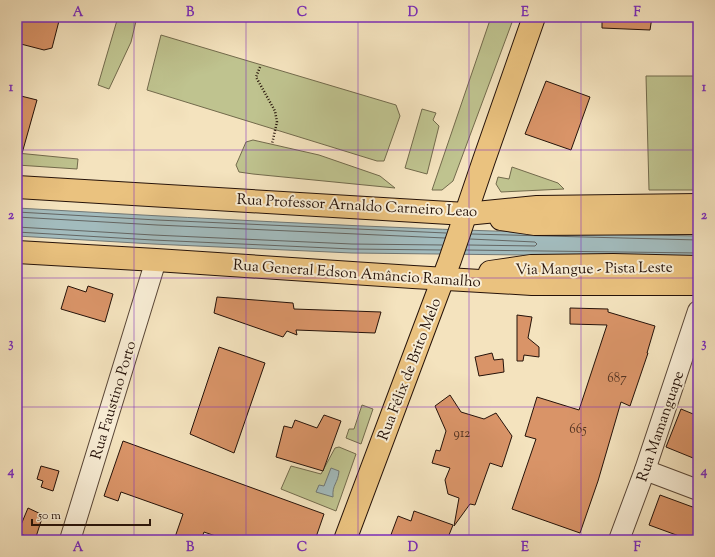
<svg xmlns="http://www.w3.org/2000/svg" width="715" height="557" font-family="'Sorts Mill Goudy',serif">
<rect width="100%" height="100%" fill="#f4e3be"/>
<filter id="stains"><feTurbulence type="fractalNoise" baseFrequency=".005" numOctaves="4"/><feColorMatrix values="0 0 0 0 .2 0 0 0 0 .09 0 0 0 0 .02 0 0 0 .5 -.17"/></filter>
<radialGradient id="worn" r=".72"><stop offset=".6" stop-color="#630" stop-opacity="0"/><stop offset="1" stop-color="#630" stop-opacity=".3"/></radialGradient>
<g fill="#bfc38f" stroke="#726a4c">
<path d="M118 17H137L131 42 109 89 98 85Z"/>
<path d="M491 17H514L453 181 442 190H432Z"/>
<path d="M161 35 396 105 400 116 384 161H377L147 90Z"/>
<path d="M646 76H698V190H649Z"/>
<path d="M422 109 436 113 433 120 439 126 427 174 405 168Z"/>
<path d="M253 140 319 155 380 176 395 188 253 174 239 172 236 165 246 142Z"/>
<path d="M17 153 78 159 77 169 17 165Z"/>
<path d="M512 167 558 183 564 189 501 192 496 184 498 177 509 179Z"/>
<path d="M362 405 373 409 361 444 346 438 349 429H354Z"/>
<path d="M339 447 356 454 336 511 281 489 291 466 321 474 335 448Z"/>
</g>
<g fill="#a2bbbd" stroke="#707775">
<path d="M17 208C244 221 471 233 698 236V257L352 253 153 244 17 236Z"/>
<path d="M331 468 339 471C338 484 332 484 333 497L316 492 319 485 324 486Z"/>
</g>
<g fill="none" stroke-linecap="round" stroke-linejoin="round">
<g stroke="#646663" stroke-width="1">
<path d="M17 212 157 220 446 233"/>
<path d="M17 217 157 225 445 238"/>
<path d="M17 227 153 235 352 244 442 245"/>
<path d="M17 232 153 240 352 249 441 250"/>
<path d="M471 234 698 240"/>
<path d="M468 245 535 246 537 244 535 242 470 239"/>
<path d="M466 250 698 253"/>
</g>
</g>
<g fill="#d99468" stroke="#251209">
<path d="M17 17H60L52 48 44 50 17 43Z"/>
<path d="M602 17H652L650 30 602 28Z"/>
<path d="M546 81 590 97 571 150 525 134Z"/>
<path d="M17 95 37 100 21 157H17Z"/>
<path d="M68 286 86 292 88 286 113 294 105 322 61 309Z"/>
<path d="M217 297 293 303 294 309 381 312 375 333 296 330 297 335 287 331 283 337 214 313Z"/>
<path d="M570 308 608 309V312L655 326 647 353H648L630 406 621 402 598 481 580 533 512 509 536 439 525 436 537 397 579 410 607 325 570 324Z"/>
<path d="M517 315 532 317 528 338 539 347V357L524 355 523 361H517Z"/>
<path d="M219 347 265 363 234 453 190 434Z"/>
<path d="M492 353 494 360 503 359 504 372 479 376 475 357Z"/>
<path d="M450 395 461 412 484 419 496 413 512 436 502 467 490 463 475 505 470 504 454 526 459 498 448 494 445 480 450 468 432 463 436 450 440 451 446 431 435 406Z"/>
<path d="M681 409 698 416V460L666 447Z"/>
<path d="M324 415 341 421 323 471 276 457 284 426 292 428 295 420 317 428Z"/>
<path d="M123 441 324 514 315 540H227L204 532 201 540H174L183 514 121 492 118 501 104 496Z"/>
<path d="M41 466 59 471 53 491 41 487 43 481 37 479Z"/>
<path d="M660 495 698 509V540H690L649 525Z"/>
<path d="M28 508 43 515 35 540H32L18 532Z"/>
<path d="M414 511 453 525 447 540H389L398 516 411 521Z"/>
</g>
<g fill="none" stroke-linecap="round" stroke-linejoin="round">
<g stroke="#594636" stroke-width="22">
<g id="minor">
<path d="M645 470 698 490"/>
<path d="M70 540 156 260"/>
<path d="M619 540 645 470 698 311"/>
</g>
</g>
<g stroke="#251209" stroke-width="24">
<g id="major">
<path d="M17 187 466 214 537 207 698 205"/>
<path d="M501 219 535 224 698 223"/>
<path d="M17 252 156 260 413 277 532 284H698"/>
<path d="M490 272 531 266 613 265 698 267"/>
<path d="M345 540 450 260 484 160 534 17"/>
</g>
</g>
<path stroke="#251209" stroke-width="2.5" stroke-dasharray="1 2" stroke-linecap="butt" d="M260 67 256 77 275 111 277 122 272 144"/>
<use href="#minor" stroke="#f8edd5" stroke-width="20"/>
<use href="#major" stroke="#eac27f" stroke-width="22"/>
</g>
<path fill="none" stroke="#7b2cbf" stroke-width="1" stroke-opacity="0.55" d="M134 17V540M246 17V540M358 17V540M469 17V540M581 17V540M17 150H698M17 278H698M17 407H698"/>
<g text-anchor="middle" stroke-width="4" stroke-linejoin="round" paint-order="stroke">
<g font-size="13" fill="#523221">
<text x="617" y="382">687</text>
<text x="578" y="433">665</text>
<text x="462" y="437">912</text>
</g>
<g font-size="15" fill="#251209" stroke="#f8edd5">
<text transform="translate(357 205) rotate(3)" y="5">Rua Professor Arnaldo Carneiro Leao</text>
<text transform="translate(594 268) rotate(-1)" y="5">Via Mangue - Pista Leste</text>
<text transform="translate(357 273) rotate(4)" y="5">Rua General Edson Amâncio Ramalho</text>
<text transform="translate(409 369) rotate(-69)" y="5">Rua Félix de Brito Melo</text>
<text transform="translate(113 400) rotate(-73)" y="5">Rua Faustino Porto</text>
<text transform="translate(660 426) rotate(-71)" y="5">Rua Mamanguape</text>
</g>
</g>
<rect width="715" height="557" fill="none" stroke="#f4e3be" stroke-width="44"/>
<path d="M32 519v6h118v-6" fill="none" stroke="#251209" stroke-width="2"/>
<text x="38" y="519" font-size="12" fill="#251209" stroke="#f8edd5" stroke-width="3" paint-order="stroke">50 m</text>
<rect x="22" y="22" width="671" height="513" fill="none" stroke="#7b2cbf" stroke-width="1.5"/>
<g font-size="13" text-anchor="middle" font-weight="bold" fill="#7b2cbf">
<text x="78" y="16">A</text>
<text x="190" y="16">B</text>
<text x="302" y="16">C</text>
<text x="413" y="16">D</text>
<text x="525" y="16">E</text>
<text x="637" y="16">F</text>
<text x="11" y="91">1</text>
<text x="704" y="91">1</text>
<text x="11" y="219">2</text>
<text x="704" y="219">2</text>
<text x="11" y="347">3</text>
<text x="704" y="347">3</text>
<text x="11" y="475">4</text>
<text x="704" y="475">4</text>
<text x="78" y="551">A</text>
<text x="190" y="551">B</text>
<text x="302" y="551">C</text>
<text x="413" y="551">D</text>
<text x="525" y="551">E</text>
<text x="637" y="551">F</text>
</g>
<rect width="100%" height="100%" filter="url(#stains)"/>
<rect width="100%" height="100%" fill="url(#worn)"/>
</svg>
